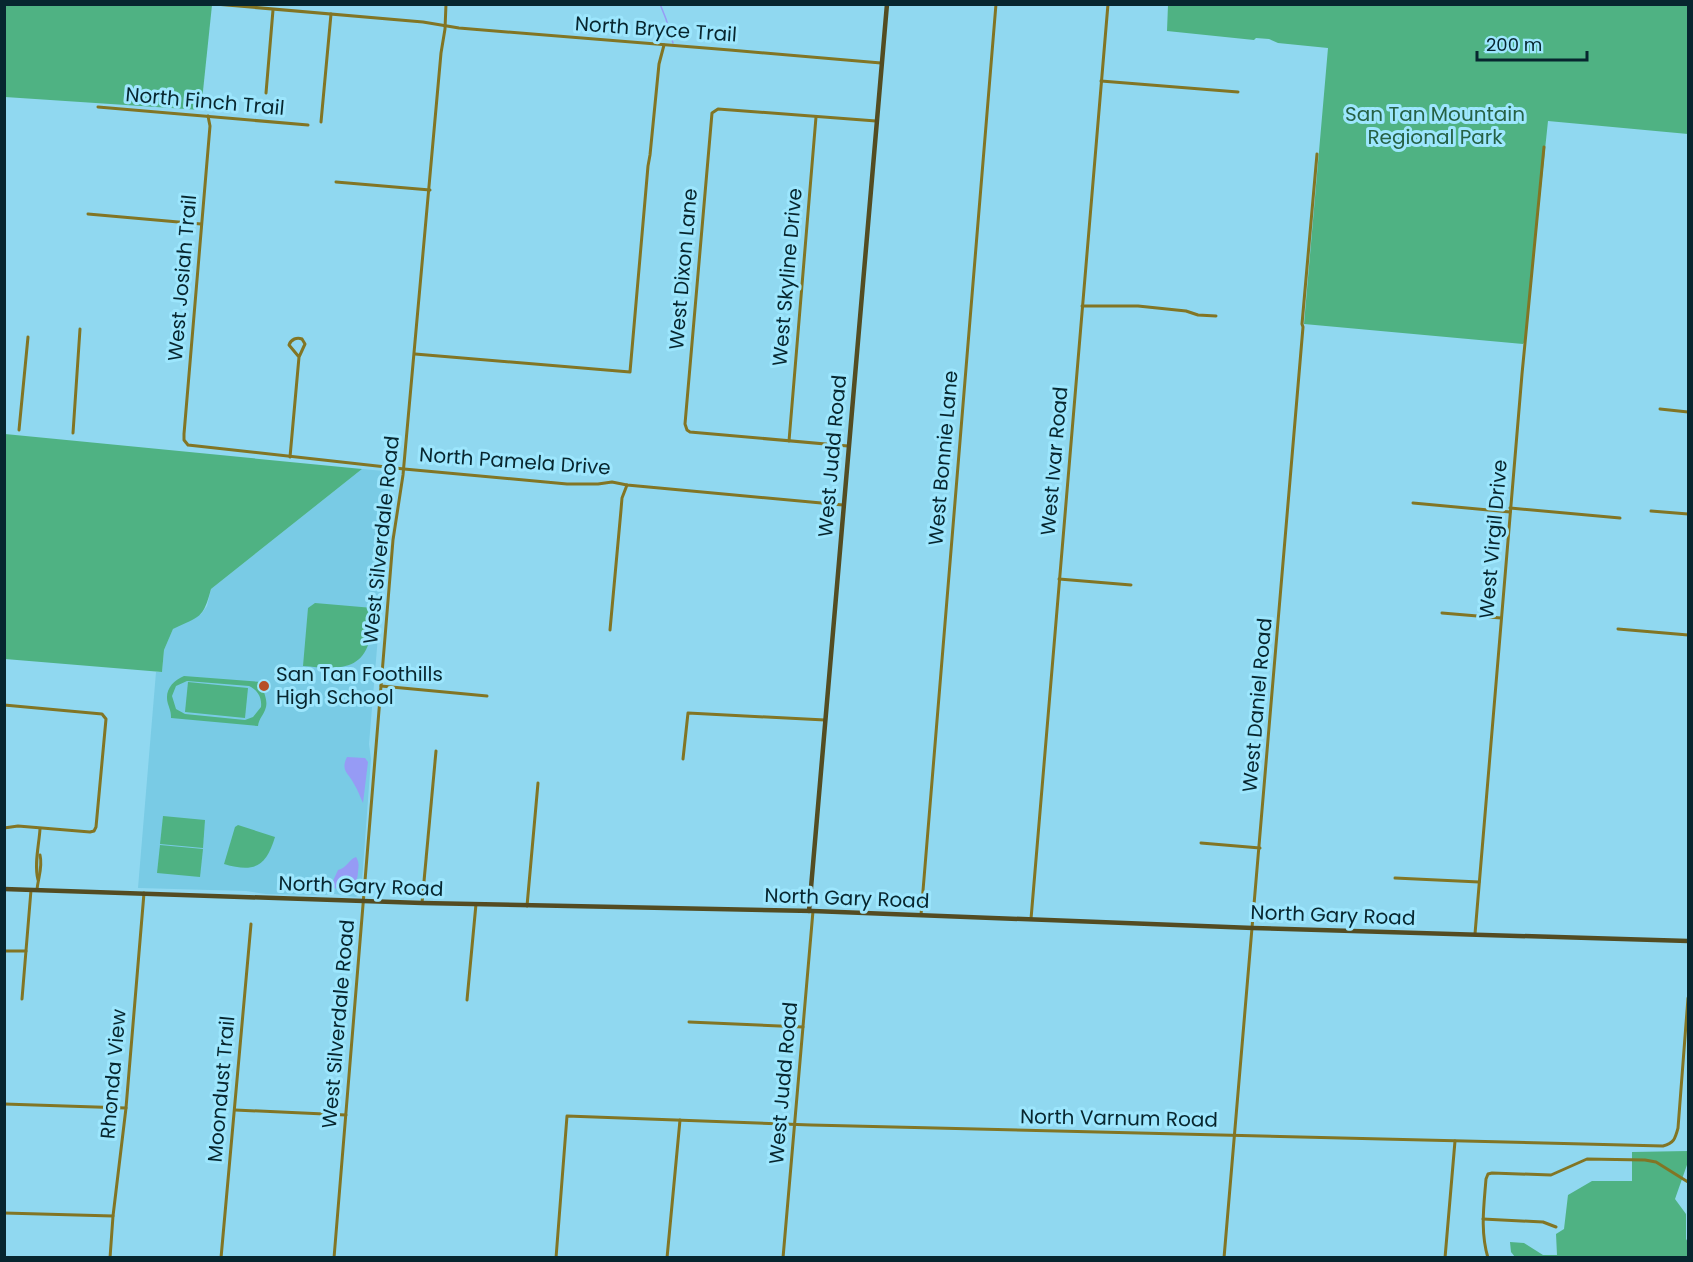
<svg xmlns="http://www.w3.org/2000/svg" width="1693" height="1262" font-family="Poppins,sans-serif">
<rect width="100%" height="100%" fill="#90d8f0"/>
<path fill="#79cbe5" d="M362 469 384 471 383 480H391L369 744 371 759 361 895 355 897 335 894 323 895 266 894 246 891 138 888 156 672H162L164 650 173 629 201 614 207 606 211 589Z"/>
<g fill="#4fb283" fill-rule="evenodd">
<path d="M4 5H212L201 110 5 97Z"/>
<path d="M1168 5H1688V134L1548 121 1525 341 1523 344 1304 324 1328 48 1278 43 1269 39 1256 38 1254 40 1167 31Z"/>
<path d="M4 434H5L362 469 211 589C203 619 200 616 173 629L164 650 162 672 5 659Z"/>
<path d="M315 603 373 608C372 619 372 631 369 642 360 674 329 668 303 666L308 608Z"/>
<path d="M184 676 262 682C262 691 268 698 266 707 264 715 259 718 258 726L171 718C171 712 170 710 168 704 164 691 172 681 184 676ZM187 681 249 686C258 690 262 698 261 707L253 717 245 720 185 714 176 709 172 696 176 686Z"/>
<path d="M188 682 248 688 245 718 185 712Z"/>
<path d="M163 816 205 820 203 848 160 844Z"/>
<path d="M238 825 275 837C266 867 254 873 224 864L235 827Z"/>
<path d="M160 845 203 849 200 877 157 873Z"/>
<path d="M1688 1151V1162L1675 1199 1686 1214V1239L1688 1242V1257H1515L1511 1252 1510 1242 1524 1243 1543 1255H1557L1556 1234 1564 1229 1568 1195 1592 1181H1632V1152Z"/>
</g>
<g fill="#969bf5">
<path d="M347 757 365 758 368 762 363 803C360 797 358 790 354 784 349 773 340 771 347 757Z"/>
<path d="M356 857C359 862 359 865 358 872 357 888 349 893 334 888L332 883 338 870C347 868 348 860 356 857Z"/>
</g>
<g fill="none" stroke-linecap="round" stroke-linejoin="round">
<path stroke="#969bf5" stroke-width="1.5" d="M660 4 666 19 673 43"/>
<g stroke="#827524" stroke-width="3">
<path d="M215 4 423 22 459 28 730 50 881 63"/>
<path d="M1101 81 1238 92"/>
<path d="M266 93 273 10"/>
<path d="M98 107 308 125"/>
<path d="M208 116 210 126 184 434V440L188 445 404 469 567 484H598L612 482 627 485 843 505"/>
<path d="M321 122 331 14"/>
<path d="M336 182 430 190"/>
<path d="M88 214 201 224"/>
<path d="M1082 306H1138L1186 311 1198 315 1216 316"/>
<path d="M415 354 630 372 648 166 650 155 659 64 664 45"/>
<path d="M1660 409 1688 412"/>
<path d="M19 430 28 337"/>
<path d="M73 433 80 329"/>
<path d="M789 441 816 117"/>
<path d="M848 446 690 432 687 430 685 424 712 113 718 109 876 121"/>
<path d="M290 457 299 357 289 345C291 339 297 337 302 339L305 344 299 357"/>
<path d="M1413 503 1510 512"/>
<path d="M1510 508 1620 518"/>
<path d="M1651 511 1688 514"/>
<path d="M1059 579 1131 585"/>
<path d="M1442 613 1501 618"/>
<path d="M1618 629 1688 635"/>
<path d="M610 630 621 510 622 498 627 485"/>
<path d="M381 686 487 696"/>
<path d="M4 705 102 714 106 719 96 827 94 831 90 832 18 826 4 828"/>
<path d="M683 759 688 713 825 720"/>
<path d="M1201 843 1260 848"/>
<path d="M1395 878 1479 882"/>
<path d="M38 880C34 864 39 845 40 829"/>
<path d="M37 890C38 878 43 867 40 855"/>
<path d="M422 903 436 751"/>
<path d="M527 906 538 783"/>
<path d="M921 915 996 4"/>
<path d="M1031 919 1108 4"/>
<path d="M1475 934 1522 374 1544 147"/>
<path d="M4 951H26"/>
<path d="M22 999 31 890"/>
<path d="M467 1000 476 904"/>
<path d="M689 1022 803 1027"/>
<path d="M4 1104 126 1108"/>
<path d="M235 1110 346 1115"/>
<path d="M4 1213 113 1216"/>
<path d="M1483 1219 1543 1222 1556 1227"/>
<path d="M110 1258 113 1216 126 1108 144 893"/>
<path d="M221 1258 251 924"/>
<path d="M334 1258 393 540 403 475 441 53 445 29 446 4"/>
<path d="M556 1258 567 1116 811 1125 1663 1146C1674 1143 1675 1139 1678 1128L1688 998"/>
<path d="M667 1258 680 1120"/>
<path d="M783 1258 813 911"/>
<path d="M1224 1258 1303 327 1302 324 1317 154"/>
<path d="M1445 1258 1455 1141"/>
<path d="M1488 1258C1480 1231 1484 1205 1486 1179L1488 1174 1492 1173 1551 1175 1587 1159 1645 1160 1656 1162 1688 1182"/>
</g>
<g stroke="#534c22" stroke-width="4.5">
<path d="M4 889 422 903 813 911 1253 928 1688 941"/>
<path d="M809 911 887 4"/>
</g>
</g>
<circle fill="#b75028" stroke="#9de6fd" stroke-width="2" cx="264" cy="686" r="6"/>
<g text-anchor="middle" stroke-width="6" stroke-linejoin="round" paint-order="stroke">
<g font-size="20" fill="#07262f" stroke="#9de6fd">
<text transform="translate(656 29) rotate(4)" y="7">North Bryce Trail</text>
<text transform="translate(205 101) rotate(5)" y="7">North Finch Trail</text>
<text transform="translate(683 269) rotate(-85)" y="7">West Dixon Lane</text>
<text transform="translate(787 277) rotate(-85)" y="7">West Skyline Drive</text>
<text transform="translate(182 278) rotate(-85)" y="7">West Josiah Trail</text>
<text transform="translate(832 456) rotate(-85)" y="7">West Judd Road</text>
<text transform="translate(943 458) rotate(-85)" y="7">West Bonnie Lane</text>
<text transform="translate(515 461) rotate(4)" y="7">North Pamela Drive</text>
<text transform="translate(1054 461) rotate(-85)" y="7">West Ivar Road</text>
<text transform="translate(1493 539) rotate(-85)" y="7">West Virgil Drive</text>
<text transform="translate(381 540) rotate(-84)" y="7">West Silverdale Road</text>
<text transform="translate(1257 705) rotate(-85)" y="7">West Daniel Road</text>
<text transform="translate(361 886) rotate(2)" y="7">North Gary Road</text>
<text transform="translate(847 898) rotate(2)" y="7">North Gary Road</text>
<text transform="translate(1333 915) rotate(2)" y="7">North Gary Road</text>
<text transform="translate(338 1024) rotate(-85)" y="7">West Silverdale Road</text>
<text transform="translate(113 1074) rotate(-85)" y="7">Rhonda View</text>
<text transform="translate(783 1083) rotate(-85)" y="7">West Judd Road</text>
<text transform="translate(221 1089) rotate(-85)" y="7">Moondust Trail</text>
<text transform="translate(1119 1118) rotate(1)" y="7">North Varnum Road</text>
</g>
<g font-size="20" fill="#266145" stroke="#9de6fd">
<text x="1435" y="121">San Tan Mountain<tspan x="1435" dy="23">Regional Park</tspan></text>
</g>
<g font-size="20" fill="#07262f" stroke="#9de6fd" text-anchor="start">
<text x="276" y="681">San Tan Foothills<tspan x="276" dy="23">High School</tspan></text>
</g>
</g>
<rect width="1693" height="1262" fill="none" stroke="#07262f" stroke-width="12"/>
<path d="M1477 51v9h110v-9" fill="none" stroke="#07262f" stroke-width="3"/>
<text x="1486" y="51" font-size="18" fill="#07262f" stroke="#9de6fd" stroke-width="4.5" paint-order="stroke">200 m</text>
</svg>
